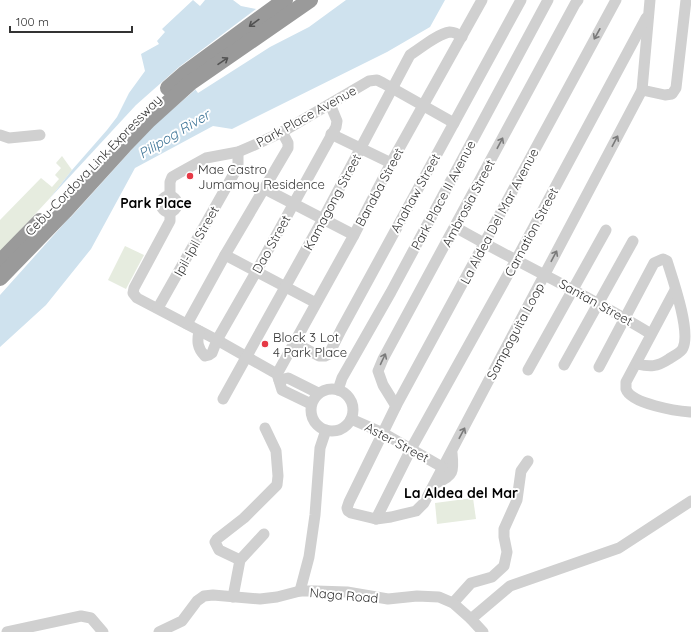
<svg xmlns="http://www.w3.org/2000/svg" width="691" height="632" font-family="Quicksand,sans-serif">
<rect width="100%" height="100%" fill="#fff"/>
<g fill="#e6ecdf">
<path d="M62 156 72 170 50 198 0 252V220L41 178 52 187 59 179 55 175 61 168 56 163Z"/>
<path d="M125 246 144 255 126 289 108 280Z"/>
<path d="M473 498 476 519 437 524 435 503Z"/>
</g>
<path fill="#cfe2ee" d="M193 0 200 6 205 0H233L241 6 256 9 179 67 198 93 270 47 309 27 346 0H445L430 27 387 52 232 129 213 126 135 168 91 249 46 305 0 347V295L69 218 50 198 72 170 107 130 117 117 129 93 145 71 141 54 159 44 157 41 165 32 162 29Z"/>
<path fill="#fff" d="M179 67 195 90 153 126 70 218 50 198 136 105Z"/>
<g fill="none" stroke-linecap="round" stroke-linejoin="round">
<g stroke="#d0d0d0" stroke-width="11">
<path d="M616 0 396 406 349 502 347 508 348 511 351 513 376 519 391 517 416 511 424 503 642 90 650 0"/>
<path d="M642 90 665 95 672 94 676 88 686 0"/>
<path d="M331 134 391 163"/>
<path d="M0 135 9 138 40 135"/>
<path d="M265 189 354 235"/>
<circle cx="169" cy="204" r="8"/>
<path d="M170 196V182L172 177 179 173 206 158 238 152 259 143 282 132 369 81 377 80 383 83 454 123"/>
<path d="M170 213V221L134 288 133 293 137 298 217 340 277 374 282 390 311 404"/>
<path d="M455 227C520 264 588 295 651 334"/>
<path d="M225 255 316 303"/>
<path d="M675 290 626 382C626 383 626 388 626 389 631 404 677 411 690 412"/>
<path d="M158 308 236 170 238 164V152"/>
<path d="M187 324 225 255 288 148V143L282 132"/>
<path d="M199 331C197 341 197 348 205 356L209 355 212 353 217 340 256 272 336 127 337 121 330 104"/>
<path d="M295 343 319 356H325L329 354 341 330 521 0"/>
<path d="M564 365 633 241"/>
<path d="M599 367 654 263 663 259 667 261C673 280 691 331 683 348 681 353 673 356 669 359 657 367 650 367 637 364"/>
<path d="M528 370 606 230"/>
<path d="M277 374 354 235 391 163 482 0"/>
<path d="M279 380 288 378 318 393"/>
<circle cx="332" cy="410" r="21"/>
<path d="M338 390 342 378 391 292 548 0"/>
<path d="M223 399 323 219 410 55C421 48 437 34 450 32 455 32 458 34 462 37"/>
<path d="M396 406 383 385 378 371 383 359 575 4 578 0"/>
<path d="M351 419 383 433 442 467"/>
<path d="M436 483C454 476 454 471 452 453"/>
<path d="M376 519 411 449 516 260 646 18"/>
<path d="M240 560 219 550 215 542 217 539 244 518 277 485 278 476 276 451 265 428"/>
<path d="M300 591 309 557 315 515 320 448 326 430"/>
<path d="M233 597 240 560 264 534"/>
<path d="M453 603 471 583 492 577 504 566 507 552 504 537V529L517 500 521 471 528 461"/>
<path d="M471 619 510 586 619 548 691 501"/>
<path d="M7 632 81 616 91 618 103 632"/>
<path d="M159 632 182 621 197 601 204 596 213 595 260 599 277 597 300 591H316L347 592 388 599 417 596 439 597 453 603 471 619 483 632"/>
</g>
<g stroke="#9a9a9a" stroke-width="16">
<path d="M168 88 184 74 285 0"/>
<path d="M0 262 40 221"/>
<path d="M0 278 64 212 124 146 149 120 190 83 310 0"/>
</g>
</g>
<defs><path id="oneway-shaft" d="M-6 0H5M1.5-3L5.5 0L1.5 3" fill="none" stroke-width="1.6" stroke-linecap="round" stroke-linejoin="round"/></defs>
<g stroke="#525252">
<use href="#oneway-shaft" transform="translate(254 23) rotate(144)"/>
<use href="#oneway-shaft" transform="translate(223 61) rotate(-34)"/>
</g>
<g stroke="#7a7a7a">
<use href="#oneway-shaft" transform="translate(597 34) rotate(119)"/>
<use href="#oneway-shaft" transform="translate(615 141) rotate(-62)"/>
<use href="#oneway-shaft" transform="translate(500 143) rotate(-62)"/>
<use href="#oneway-shaft" transform="translate(554 256) rotate(-62)"/>
<use href="#oneway-shaft" transform="translate(383 359) rotate(-65)"/>
<use href="#oneway-shaft" transform="translate(462 433) rotate(-62)"/>
</g>
<g fill="#e63946" stroke="#fff" stroke-width="1.5">
<circle cx="190" cy="176" r="4"/>
<circle cx="265" cy="344" r="4"/>
</g>
<g text-anchor="middle" stroke-width="4" stroke-linejoin="round" paint-order="stroke">
<g font-size="13" fill="#333" stroke="#fff">
<text transform="translate(306 116) rotate(-29)" y="5">Park Place Avenue</text>
<text transform="translate(93 165) rotate(-46)" y="5">Cebu-Cordova Link Expressway</text>
<text transform="translate(379 187) rotate(-62)" y="5">Banaba Street</text>
<text transform="translate(415 193) rotate(-61)" y="5">Anahaw Street</text>
<text transform="translate(443 195) rotate(-62)" y="5">Park Place II Avenue</text>
<text transform="translate(332 202) rotate(-62)" y="5">Kamagong Street</text>
<text transform="translate(468 203) rotate(-62)" y="5">Ambrosia Street</text>
<text transform="translate(499 216) rotate(-62)" y="5">La Aldea Del Mar Avenue</text>
<text transform="translate(531 232) rotate(-62)" y="5">Carnation Street</text>
<text transform="translate(196 241) rotate(-61)" y="5">Ipil-Ipil Street</text>
<text transform="translate(271 244) rotate(-61)" y="5">Dao Street</text>
<text transform="translate(596 302) rotate(29)" y="5">Santan Street</text>
<text transform="translate(515 331) rotate(-62)" y="5">Sampaguita Loop</text>
<text transform="translate(397 442) rotate(28)" y="5">Aster Street</text>
<text transform="translate(344 595) rotate(5)" y="5">Naga Road</text>
</g>
<g font-size="13" fill="#333" stroke="#fff" text-anchor="start">
<text x="198" y="174">Mae Castro<tspan x="198" dy="15">Jumamoy Residence</tspan></text>
<text x="273" y="342">Block 3 Lot<tspan x="273" dy="15">4 Park Place</tspan></text>
</g>
<g font-size="14" font-style="italic" fill="#3f7597" stroke="#fff">
<text transform="translate(174 134) rotate(-31)" y="5">Pilipog River</text>
</g>
<g font-size="14" font-weight="bold" fill="#000" stroke="#fff">
<text x="156" y="208">Park Place</text>
<text x="461" y="498">La Aldea del Mar</text>
</g>
</g>
<path d="M10 26v6h122v-6" fill="none" stroke="#333333" stroke-width="2"/>
<text x="16" y="26" font-size="12" fill="#333333" stroke="#ffffff" stroke-width="3" paint-order="stroke">100 m</text>
</svg>
